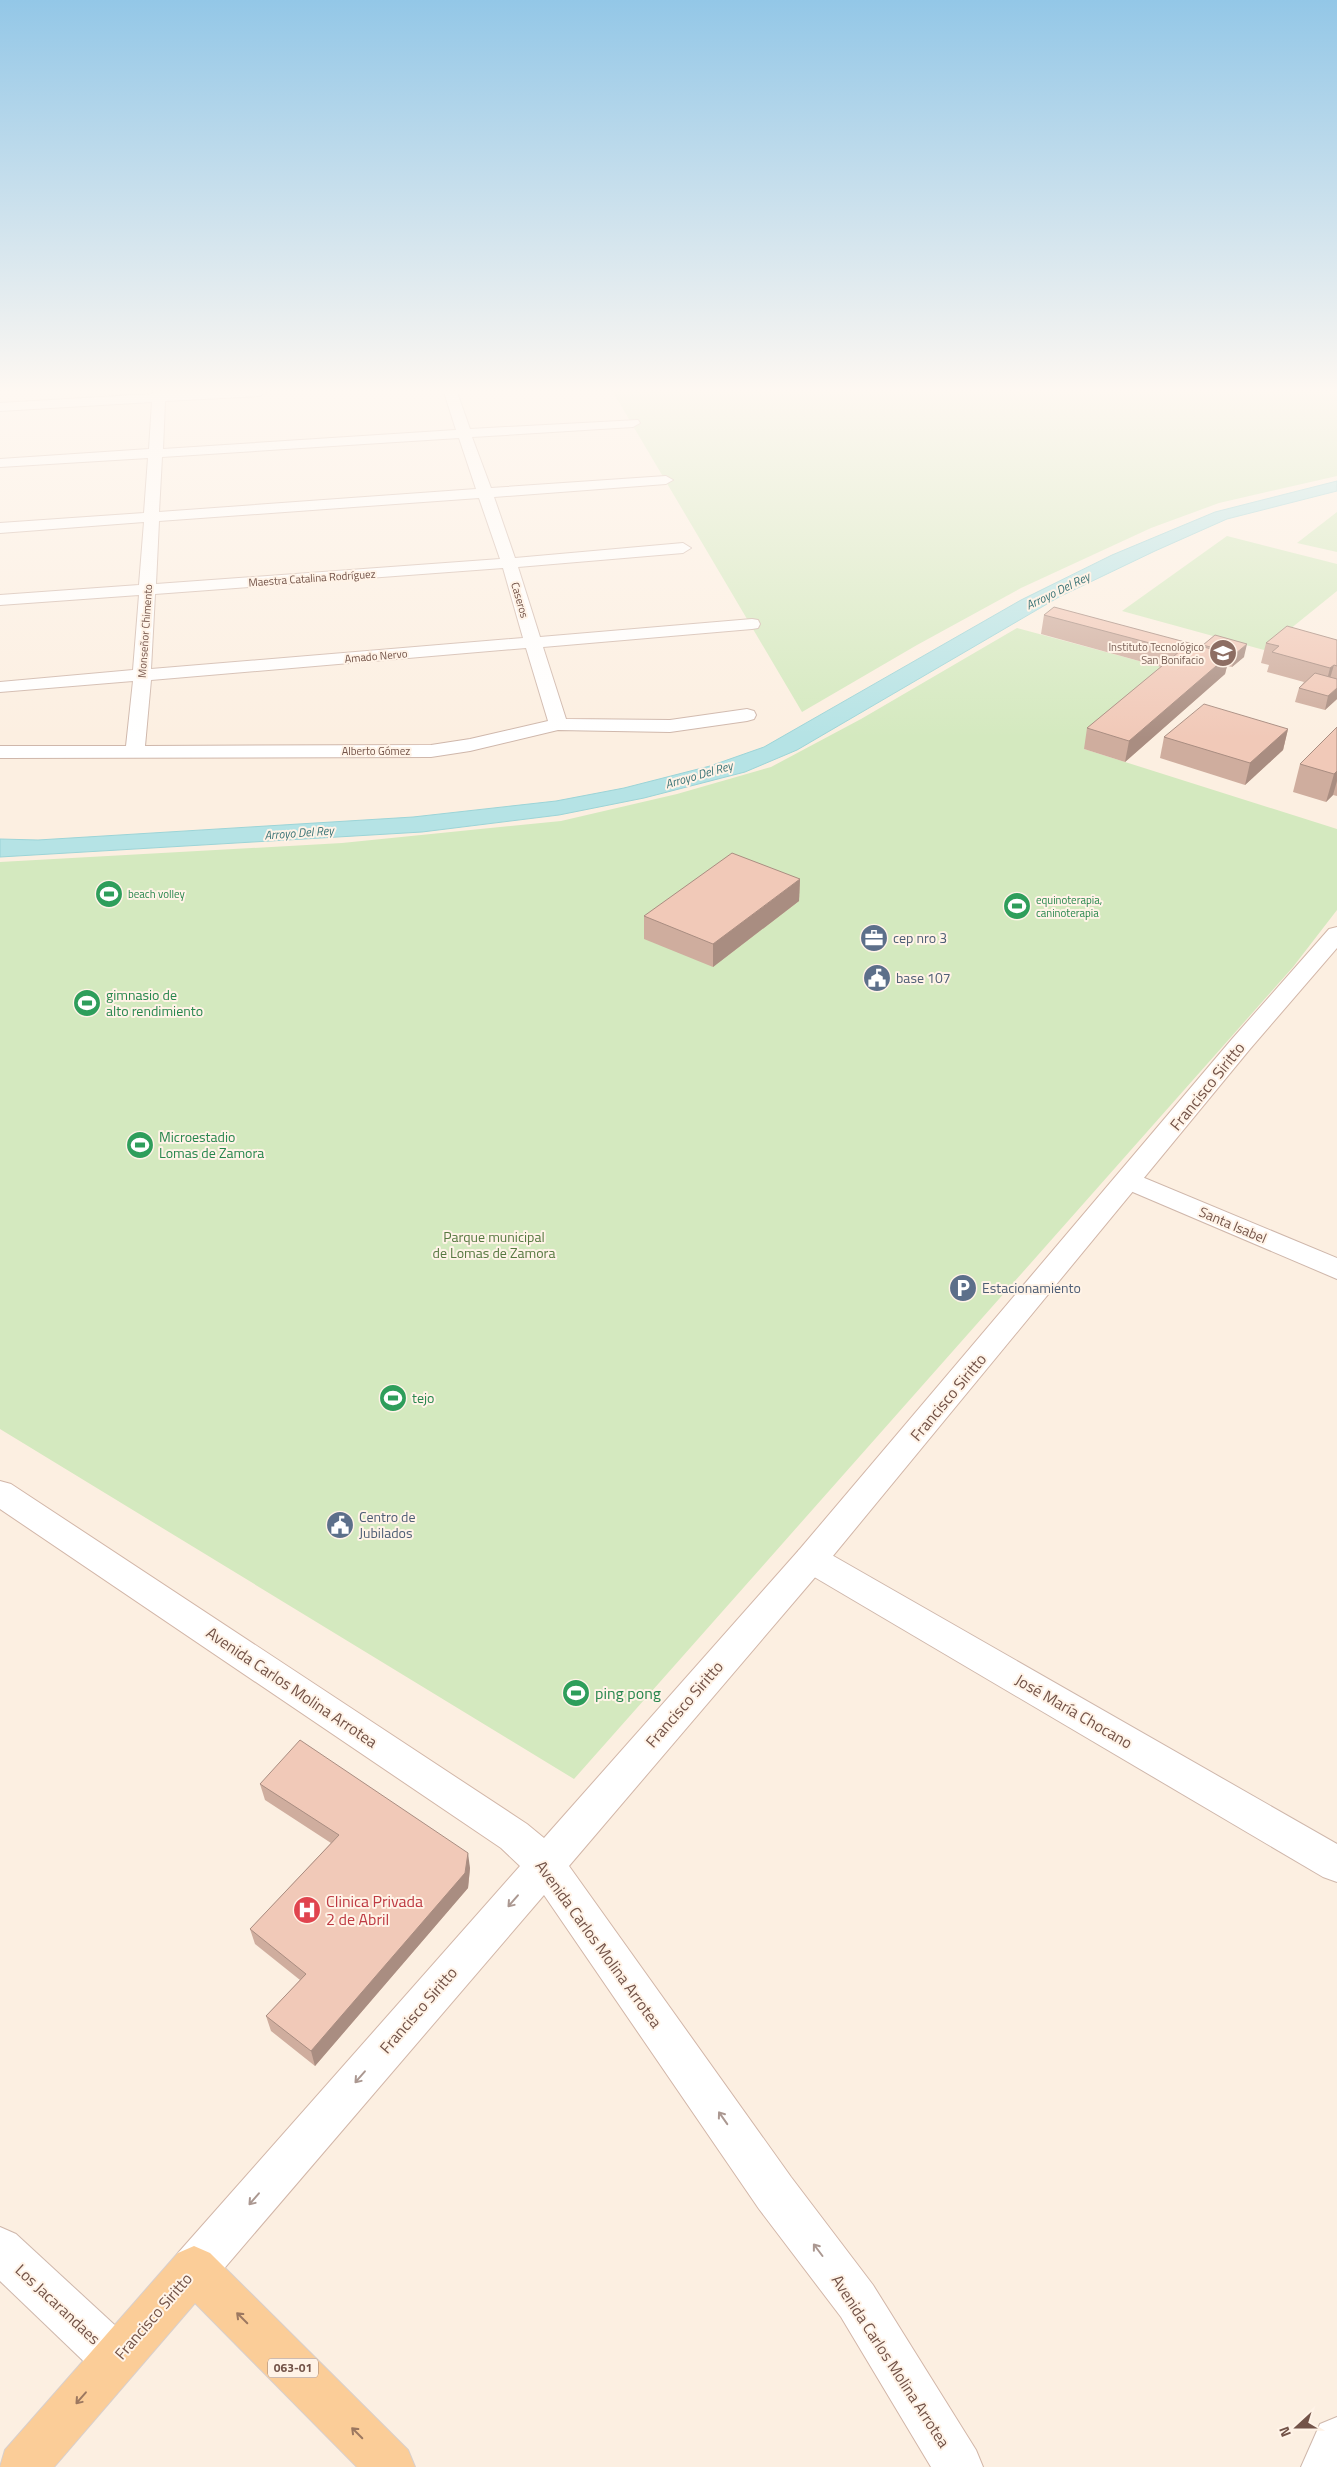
<svg xmlns="http://www.w3.org/2000/svg" width="1337" height="2467" font-family="'Titillium Web',sans-serif">
<rect width="100%" height="100%" fill="#fcefe1"/>
<g fill="#d4e9bf">
<path d="M613 392H1337V476L1219 503 1151 528 1021 588 917 645 802 712Z"/>
<path d="M1337 512V552L1297 543Z"/>
<path d="M1227 536 1337 564V591L1264 650 1122 611Z"/>
<path d="M1017 628 1176 671 1084 749 1337 829V910L1293 967 574 1779 0 1429V862L342 843 561 821 677 794 771 767 861 719Z"/>
</g>
<path fill="#b5e3e5" stroke="#9cd4d7" d="M1337 481V491L1227 519 1155 551 1059 597 797 750 745 772 644 798 559 815 422 832 0 857V839L38 840 413 817 556 801 624 788 710 766 764 747 1021 600 1112 555 1215 512Z"/>
<g fill="none" stroke-linecap="round" stroke-linejoin="round">
<g stroke="#cfb7ab" stroke-width="2">
<g id="street">
<path d="M153 392H266L260 396 165 401 163 449 456 430 444 392H457L470 429 638 420 640 423 633 427 472 437 491 488 666 476 673 480 666 484 494 497 515 558 683 543 691 548 683 553 518 567 540 637 752 619 758 620 760 624 758 628 752 629 543 647 566 719 670 720 747 709 754 711 756 715 754 719 747 721 670 732 558 730 470 751 431 757 0 758V746H126L133 681 0 692V682L133 670 139 595 0 605V595L139 585 144 522 0 533V523L144 513 148 458 0 467V459L149 449 152 402 0 411V403L152 394ZM459 438 476 489 159 512 162 457ZM479 498 500 559 156 584 159 521ZM503 568 523 638 151 669 155 594ZM526 648 548 721 470 739 431 745 145 746 151 680Z"/>
<path d="M1130 1172 1337 1258V1279L1121 1187 1117 1181 1121 1175Z"/>
<path d="M811 1546 823 1550 1337 1844V1882L1323 1877 799 1568 794 1559 799 1550Z"/>
<path d="M0 2227 16 2234 132 2341 138 2358 132 2375 115 2381 98 2375 0 2281Z"/>
<path d="M1337 2417V2467H1301L1320 2424Z"/>
</g>
</g>
<g stroke="#d2b6a8" stroke-width="2">
<path id="secondary" d="M1337 927V948L1250 1049 823 1568 569 1866 791 2177 873 2285 976 2450 983 2467H931L841 2317 759 2209 544 1895 210 2285 194 2292 178 2285 171 2269 178 2253 520 1866 501 1848 0 1509V1481L11 1484 527 1824 544 1838 799 1550 1232 1039 1329 929Z"/>
</g>
<g stroke="#d8cfcc" stroke-width="2">
<path id="primary" d="M194 2246 210 2253 408 2450 415 2467H357L195 2303 54 2467H0L5 2450 178 2253Z"/>
</g>
<use href="#street" fill="#fff" fill-rule="evenodd"/>
<use href="#secondary" fill="#fff" fill-rule="evenodd"/>
<use href="#primary" fill="#fbcd98" fill-rule="evenodd"/>
</g>
<g fill="#cfad9e">
<path d="M1044 615 1203 646V645L1215 635 1244 657 1232 667 1227 666 1225 674 1125 762 1084 749 1087 728 1161 667 1041 634Z"/>
<path d="M1337 640V699L1325 710 1295 702 1299 688 1304 682 1267 672 1269 665 1261 663 1266 643Z"/>
<path d="M1337 727V796L1333 795 1326 802 1293 792 1300 764Z"/>
<path d="M1288 729 1283 750 1245 785 1160 758 1164 737Z"/>
<path d="M800 879 799 901 713 967 644 939V916Z"/>
<path d="M260 1784 470 1868 468 1888 315 2066 271 2031 266 2016 300 1980 255 1944 250 1929 331 1843 265 1800Z"/>
</g>
<g fill="#a98d81">
<path d="M1247 644 1244 657 1232 667 1235 654Z"/>
<path d="M1230 654 1225 674 1125 762 1129 741Z"/>
<path d="M1334 665 1328 685 1325 688 1330 668Z"/>
<path d="M1337 688V699L1325 710 1328 696Z"/>
<path d="M1288 729 1283 750 1245 785 1250 763Z"/>
<path d="M1337 771V781L1333 795 1326 802 1334 774Z"/>
<path d="M800 879 799 901 713 967V944Z"/>
<path d="M468 1853 470 1868 468 1888 315 2066 311 2051Z"/>
</g>
<g fill="#f1c9b8" stroke="#a98d81">
<path d="M1054 607 1230 654 1129 741 1087 728 1180 651 1044 615Z"/>
<path d="M1287 626 1337 640V666L1334 665 1330 668 1272 652 1279 646 1266 643Z"/>
<path d="M1215 635 1247 644 1235 654 1203 645Z"/>
<path d="M1315 673 1337 679V688L1328 696 1299 688Z"/>
<path d="M1204 704 1288 729 1250 763 1164 737Z"/>
<path d="M1337 727V771L1334 774 1300 764Z"/>
<path d="M732 853 800 879 713 944 644 916Z"/>
<path d="M300 1740 468 1853 465 1873 311 2051 266 2016 306 1974 250 1929 339 1835 260 1784Z"/>
</g>
<defs><path id="oneway-shaft" d="M-6 0H5M1.5-3L5.5 0L1.5 3" fill="none" stroke-width="1.6" stroke-linecap="round" stroke-linejoin="round" transform="scale(1.25)"/></defs>
<g stroke="#ab9891">
<use href="#oneway-shaft" transform="translate(513 1901) rotate(131)"/>
<use href="#oneway-shaft" transform="translate(360 2077) rotate(131)"/>
<use href="#oneway-shaft" transform="translate(723 2118) rotate(-125)"/>
<use href="#oneway-shaft" transform="translate(254 2199) rotate(131)"/>
<use href="#oneway-shaft" transform="translate(818 2250) rotate(-127)"/>
</g>
<g stroke="#9c7860">
<use href="#oneway-shaft" transform="translate(242 2318) rotate(-135)"/>
<use href="#oneway-shaft" transform="translate(81 2398) rotate(131)"/>
<use href="#oneway-shaft" transform="translate(357 2433) rotate(-135)"/>
</g>
<linearGradient id="sky" x2="0" y2="1"><stop stop-color="#93c7e7"/><stop offset="0.53" stop-color="#fef8f2"/><stop offset="1" stop-color="#fef8f2" stop-opacity="0"/></linearGradient>
<rect width="1337" height="738" fill="url(#sky)"/>
<defs>
<g id="school-disc" transform="scale(1.4375)"><circle r="9.5" fill="#8d6e63" stroke="#fff3e7"/><path d="M0-5L7-2L0 1L-7-2ZM-4 1L0 2.5L4 1V4Q0 6-4 4Z" fill="#fff"/></g>
<g id="stadium-disc" transform="scale(1.4375)"><circle r="9.5" fill="#2e9e5b" stroke="#fff3e7"/><path d="M0-5a6.5 5 0 1 0 0 10a6.5 5 0 1 0 0-10ZM-3.5-1.8h7v3.6h-7Z" fill="#fff"/></g>
<g id="office-disc" transform="scale(1.4375)"><circle r="9.5" fill="#5c6f8a" stroke="#fff3e7"/><path d="M-6-3h4V-5.5h4V-3h4V5H-6ZM-1-4.5V-3h2v-1.5ZM-6 0V1H6V0Z" fill="#fff"/></g>
<g id="civic-disc" transform="scale(1.4375)"><circle r="9.5" fill="#5c6f8a" stroke="#fff3e7"/><path d="M-.6-6.5H3V-4.5H.6V-3L4-1V1h2V6H-6V1h2V-1L-.6-3ZM-1.2 2.5V6h2.4V2.5Z" fill="#fff"/></g>
<g id="parking-disc" transform="scale(1.4375)"><circle r="9.5" fill="#5c6f8a" stroke="#fff3e7"/><path d="M-3.5-5.5H1a3.5 3.5 0 0 1 0 7H-1V5.5H-3.5ZM-1-3.4V-.6H.8a1.4 1.4 0 0 0 0-2.8Z" fill="#fff"/></g>
<g id="hospital-disc" transform="scale(1.4375)"><circle r="9.5" fill="#e0444e" stroke="#fff3e7"/><path d="M-5-5h3v3.5h4V-5h3V5h-3V1.5h-4V5h-3Z" fill="#fff"/></g>
</defs>
<g fill-rule="evenodd">
<use href="#school-disc" x="1223" y="653"/>
<use href="#stadium-disc" x="109" y="894"/>
<use href="#stadium-disc" x="1017" y="906"/>
<use href="#office-disc" x="874" y="938"/>
<use href="#civic-disc" x="877" y="978"/>
<use href="#stadium-disc" x="87" y="1003"/>
<use href="#stadium-disc" x="140" y="1145"/>
<use href="#parking-disc" x="963" y="1288"/>
<use href="#stadium-disc" x="393" y="1398"/>
<use href="#civic-disc" x="340" y="1525"/>
<use href="#stadium-disc" x="576" y="1693"/>
<use href="#hospital-disc" x="307" y="1910"/>
</g>
<g text-anchor="middle" stroke-width="4" stroke-linejoin="round" paint-order="stroke">
<g font-size="11" fill="#735348" stroke="#fff3e7">
<text transform="translate(312 578) rotate(-4)" y="4">Maestra Catalina Rodríguez</text>
<text transform="translate(520 600) rotate(74)" y="4">Caseros</text>
<text transform="translate(145 631) rotate(-86)" y="4">Monseñor Chimento</text>
<text transform="translate(376 656) rotate(-5)" y="4">Amado Nervo</text>
<text x="376" y="755">Alberto Gómez</text>
</g>
<g font-size="11" fill="#785e54" stroke="#fff3e7" text-anchor="end">
<text x="1204" y="651">Instituto Tecnológico<tspan x="1204" dy="13">San Bonifacio</tspan></text>
</g>
<g font-size="11" fill="#27864d" stroke="#fff3e7" text-anchor="start">
<text x="128" y="898">beach volley</text>
<text x="1036" y="904">equinoterapia,<tspan x="1036" dy="13">caninoterapia</tspan></text>
</g>
<g font-size="12" font-style="italic" fill="#3c7578" stroke="#fff3e7">
<text transform="translate(1058 591) rotate(-26)" y="4">Arroyo Del Rey</text>
<text transform="translate(699 775) rotate(-16)" y="4">Arroyo Del Rey</text>
<text transform="translate(299 833) rotate(-4)" y="4">Arroyo Del Rey</text>
</g>
<rect fill="#fff3e7" stroke="#9d8378" stroke-width="1" x="268" y="2358.5" width="50" height="19" rx="4"/>
<g font-size="12" font-weight="bold" fill="#735348">
<text x="293" y="2372">063-01</text>
</g>
<g font-size="14" fill="#4e5e75" stroke="#fff3e7" text-anchor="start">
<text x="893" y="943">cep nro 3</text>
<text x="896" y="983">base 107</text>
<text x="982" y="1293">Estacionamiento</text>
<text x="359" y="1522">Centro de<tspan x="359" dy="16">Jubilados</tspan></text>
</g>
<g font-size="14" fill="#27864d" stroke="#fff3e7" text-anchor="start">
<text x="106" y="1000">gimnasio de<tspan x="106" dy="16">alto rendimiento</tspan></text>
<text x="159" y="1142">Microestadio<tspan x="159" dy="16">Lomas de Zamora</tspan></text>
<text x="412" y="1403">tejo</text>
</g>
<g font-size="14" fill="#735348" stroke="#fff3e7">
<text transform="translate(1233 1225) rotate(23)" y="5">Santa Isabel</text>
</g>
<g font-size="14" fill="#567840" stroke="#fff3e7">
<text x="494" y="1242">Parque municipal<tspan x="494" dy="16">de Lomas de Zamora</tspan></text>
</g>
<g font-size="16" fill="#735348" stroke="#fff3e7">
<text transform="translate(1207 1086) rotate(-51)" y="6">Francisco Siritto</text>
<text transform="translate(948 1397) rotate(-50)" y="6">Francisco Siritto</text>
<text transform="translate(292 1687) rotate(34)" y="6">Avenida Carlos Molina Arrotea</text>
<text transform="translate(684 1704) rotate(-49)" y="6">Francisco Siritto</text>
<text transform="translate(1074 1711) rotate(30)" y="6">José María Chocano</text>
<text transform="translate(599 1944) rotate(54)" y="6">Avenida Carlos Molina Arrotea</text>
<text transform="translate(418 2010) rotate(-49)" y="6">Francisco Siritto</text>
<text transform="translate(58 2304) rotate(43)" y="6">Los Jacarandaes</text>
<text transform="translate(153 2316) rotate(-49)" y="6">Francisco Siritto</text>
<text transform="translate(891 2361) rotate(57)" y="6">Avenida Carlos Molina Arrotea</text>
</g>
<g font-size="16" fill="#27864d" stroke="#fff3e7" text-anchor="start">
<text x="595" y="1699">ping pong</text>
</g>
<g font-size="16" fill="#be3a42" stroke="#fff3e7" text-anchor="start">
<text x="326" y="1907">Clinica Privada<tspan x="326" dy="18">2 de Abril</tspan></text>
</g>
</g>
<g transform="translate(1297 2427) rotate(249)" stroke="#fff3e7" stroke-width="4" paint-order="stroke">
<path d="M0-4L9 19L0 12L-9 19Z" fill="#735348"/>
<text y="-8" font-size="14" font-weight="bold" text-anchor="middle" fill="#735348">N</text>
</g>
</svg>
